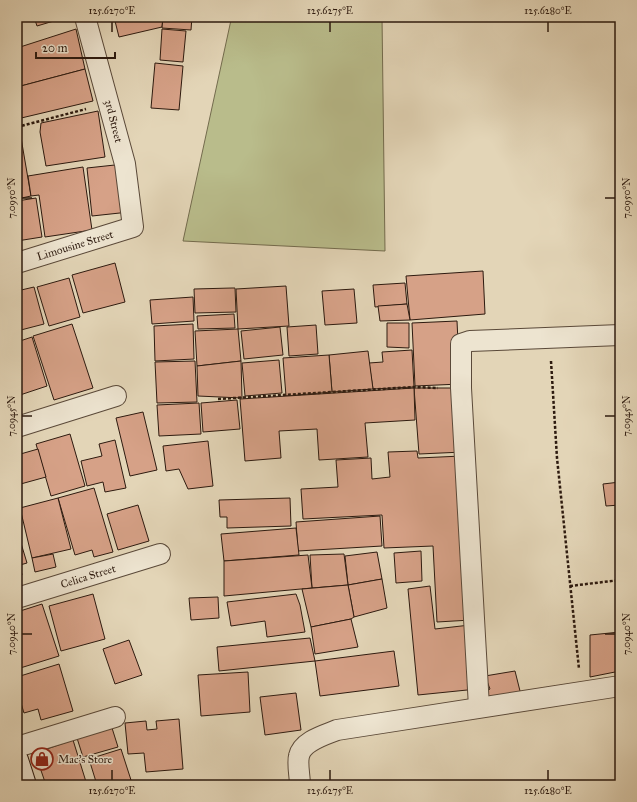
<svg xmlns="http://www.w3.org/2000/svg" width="637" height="802" font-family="'IM FELL Great Primer',serif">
<rect width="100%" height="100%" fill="#e3d5b7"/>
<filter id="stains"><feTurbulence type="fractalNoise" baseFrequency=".005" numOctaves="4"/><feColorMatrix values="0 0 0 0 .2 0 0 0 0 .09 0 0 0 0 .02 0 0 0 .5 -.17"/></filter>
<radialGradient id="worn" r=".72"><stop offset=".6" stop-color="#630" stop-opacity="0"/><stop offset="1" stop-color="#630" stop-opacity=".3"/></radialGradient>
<path fill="#b9bc8b" stroke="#736b4d" d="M280 17H382L385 251 183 241 231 20Z"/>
<g fill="#d6a187" stroke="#2d1a0f">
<path d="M34 17H67L37 26Z"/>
<path d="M114 17H163L162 27 119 37Z"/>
<path d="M163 17H192L191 30 162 28Z"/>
<path d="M76 29 85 69 17 87V48Z"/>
<path d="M162 29 186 31 183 62 160 60Z"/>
<path d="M155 63 183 66 179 110 151 108Z"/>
<path d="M85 69 93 101 17 119V87Z"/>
<path d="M98 111 105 157 46 166 40 132 41 123Z"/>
<path d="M20 132 31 196 17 199V133Z"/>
<path d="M124 164 129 212 92 216 87 168Z"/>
<path d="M83 167 92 230 45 237 39 195 31 196 28 176Z"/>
<path d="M36 198 42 237 17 241V201Z"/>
<path d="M115 263 125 302 83 313 72 275Z"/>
<path d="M483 271 485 314 410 320 406 276Z"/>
<path d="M69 278 80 317 49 326 37 287Z"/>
<path d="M405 283 407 304 375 307 373 285Z"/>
<path d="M286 286 289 326 238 329 236 289Z"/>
<path d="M34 287 44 324 17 331V291Z"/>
<path d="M232 288H235L236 312 195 313 194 289Z"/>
<path d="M354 289 357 323 325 325 322 291Z"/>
<path d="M193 297 194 321 152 324 150 300Z"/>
<path d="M407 304 410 320 380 321 378 306Z"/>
<path d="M234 314 235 328 198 329 197 316Z"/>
<path d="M457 321 460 384 415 386 412 323Z"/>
<path d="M387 323H409V348L387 347Z"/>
<path d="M72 324 93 388 54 400 33 336Z"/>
<path d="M193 324 194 359 155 361 154 326Z"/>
<path d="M316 325 318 354 289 356 287 327Z"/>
<path d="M280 327 283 355 244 359 241 331Z"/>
<path d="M238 329 241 361 197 366 195 331Z"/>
<path d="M32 337 47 386 17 396V342Z"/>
<path d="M412 350 414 387 373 389 369 363 383 362 382 352Z"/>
<path d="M368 351 373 389 332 392 329 355Z"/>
<path d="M329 355 332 392 286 396 283 358Z"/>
<path d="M279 360 282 393 245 396 242 363Z"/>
<path d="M195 361 197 402 157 403 155 362Z"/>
<path d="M241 361 242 398 198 396 197 366Z"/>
<path d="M414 388H459L463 452 419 454Z"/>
<path d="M414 388 415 420 365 423 368 457 319 460 317 429 279 431 281 458 245 461 240 399Z"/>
<path d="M237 400 240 429 203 432 201 403Z"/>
<path d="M199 403 201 434 159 436 157 405Z"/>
<path d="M143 412 157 470 130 476 116 418Z"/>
<path d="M70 434 85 486 51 496 36 444Z"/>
<path d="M115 440 126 488 105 492 103 482 87 486 81 461 102 456 99 444Z"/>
<path d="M208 441 213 486 188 489 179 469 166 471 163 446Z"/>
<path d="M38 449 46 477 17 485V455Z"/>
<path d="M417 451 418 458 462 456 471 620 437 622 433 546 384 548 382 515 303 519 301 489 338 487 336 460 371 458 372 479 390 477 388 452Z"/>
<path d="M620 482V505L606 506 603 484Z"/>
<path d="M94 488 113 552 94 557 92 550 75 555 58 498Z"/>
<path d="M58 498 71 549 32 558 20 508Z"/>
<path d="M290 498 291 526 227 528V517H220L219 500Z"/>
<path d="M138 505 149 541 118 550 107 514Z"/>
<path d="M380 516 382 546 298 551 296 522Z"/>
<path d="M296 528 299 555 224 561 221 534Z"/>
<path d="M17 530 27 563 20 565 22 575 17 577Z"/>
<path d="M421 551 422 581 396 583 394 553Z"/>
<path d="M377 552 382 579 348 585 345 556Z"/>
<path d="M53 554 56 567 35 572 32 558Z"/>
<path d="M344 554 348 585 312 588 310 555Z"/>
<path d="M308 555 312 588 224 596V561Z"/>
<path d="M382 579 387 608 354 617 348 585Z"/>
<path d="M348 585 354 617 351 619 311 627 302 589Z"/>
<path d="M430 586 435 629 470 625 477 689 418 695 408 589Z"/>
<path d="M93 594 105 639 61 651 49 606Z"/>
<path d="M296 594 300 605 305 632 267 637 265 621 231 626 227 602Z"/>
<path d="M218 597 219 618 191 620 189 598Z"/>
<path d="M42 604 59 656 17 669V612Z"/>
<path d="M351 619 358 647 315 654 311 627Z"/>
<path d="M620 632V671L590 677V635Z"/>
<path d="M310 638 315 661 219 671 217 647Z"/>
<path d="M129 640 142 675 115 684 103 649Z"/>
<path d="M394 651 399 686 320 696 315 661Z"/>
<path d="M59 664 73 711 41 720 38 709 24 713 17 690V677Z"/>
<path d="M515 671 521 695 489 702 483 693 490 689 485 676Z"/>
<path d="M248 672 250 712 201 716 198 675Z"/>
<path d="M296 693 301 730 265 735 260 697Z"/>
<path d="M179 719 183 769 146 772 144 753 128 754 125 723 146 721 147 730 157 729 156 721Z"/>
<path d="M112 728 118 747 83 757 77 738Z"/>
<path d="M73 740 87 785H46L35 753Z"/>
<path d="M121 749 131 780 114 785H97L89 759Z"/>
</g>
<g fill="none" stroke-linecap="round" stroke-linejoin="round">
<g stroke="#5a4939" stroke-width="22">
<g id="street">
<path d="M17 263 133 227 125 164 85 17"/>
<path d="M17 427 116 396"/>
<path d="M17 598 160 554"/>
<path d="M479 707 461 388V344L470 341 620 335"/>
<path d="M17 747 115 717"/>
<path d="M300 785C300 777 297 764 299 756 302 741 325 735 337 730L620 686"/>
</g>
</g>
<g stroke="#2d1a0f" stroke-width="24">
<path id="secondary" d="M17 760 25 785"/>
</g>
<g stroke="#2d1a0f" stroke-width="2.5" stroke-dasharray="3 2" stroke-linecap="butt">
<path d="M17 127 86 109"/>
<path d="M551 361 557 458 579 669"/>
<path d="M218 399 414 387 438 388"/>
<path d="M570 586 620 580"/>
</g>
<use href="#street" stroke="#ede4d0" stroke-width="20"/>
<use href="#secondary" stroke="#ede4d0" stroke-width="22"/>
</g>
<path fill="none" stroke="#2d1a0f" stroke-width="1.5" d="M112 22V32M330 22V32M548 22V32M22 198H32M605 198H615M22 416H32M605 416H615M22 634H32M605 634H615M112 770V780M330 770V780M548 770V780"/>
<defs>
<g id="shop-ring" transform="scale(1.15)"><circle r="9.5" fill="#ede4d0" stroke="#8f2418" stroke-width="1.5"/><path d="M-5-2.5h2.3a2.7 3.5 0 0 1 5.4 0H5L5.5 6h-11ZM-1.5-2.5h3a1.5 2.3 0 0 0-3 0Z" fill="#8f2418"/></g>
</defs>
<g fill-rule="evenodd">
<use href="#shop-ring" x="42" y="759"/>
</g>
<g text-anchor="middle" stroke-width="3" stroke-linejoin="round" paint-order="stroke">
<g font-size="11" fill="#2d1a0f" stroke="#ede4d0">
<text transform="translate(114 121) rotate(76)" y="4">3rd Street</text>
<text transform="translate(75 245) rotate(-17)" y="4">Limousine Street</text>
<text transform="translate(88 576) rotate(-17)" y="4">Celica Street</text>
</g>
<g font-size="11" fill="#2d1a0f" stroke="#ede4d0" text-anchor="start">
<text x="58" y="763">Mac's Store</text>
</g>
</g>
<rect width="637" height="802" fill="none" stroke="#e3d5b7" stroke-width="44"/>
<path d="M36 52v6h79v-6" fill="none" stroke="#2d1a0f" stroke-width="2"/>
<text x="42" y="52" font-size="12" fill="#2d1a0f" stroke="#ede4d0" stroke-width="3" paint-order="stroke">20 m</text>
<rect x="22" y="22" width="593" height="758" fill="none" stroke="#2d1a0f" stroke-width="1.5"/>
<g font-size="10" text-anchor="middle" fill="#2d1a0f">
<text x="112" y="14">125.6270°E</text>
<text x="330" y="14">125.6275°E</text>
<text x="548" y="14">125.6280°E</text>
<text transform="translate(11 198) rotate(-90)" y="4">7.0950°N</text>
<text transform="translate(626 198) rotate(-90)" y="4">7.0950°N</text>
<text transform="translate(11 416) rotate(-90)" y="4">7.0945°N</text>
<text transform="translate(626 416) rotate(-90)" y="4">7.0945°N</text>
<text transform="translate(11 634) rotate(-90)" y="4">7.0940°N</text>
<text transform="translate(626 634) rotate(-90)" y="4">7.0940°N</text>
<text x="112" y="794">125.6270°E</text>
<text x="330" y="794">125.6275°E</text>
<text x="548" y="794">125.6280°E</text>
</g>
<rect width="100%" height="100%" filter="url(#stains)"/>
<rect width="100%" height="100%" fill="url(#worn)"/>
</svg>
